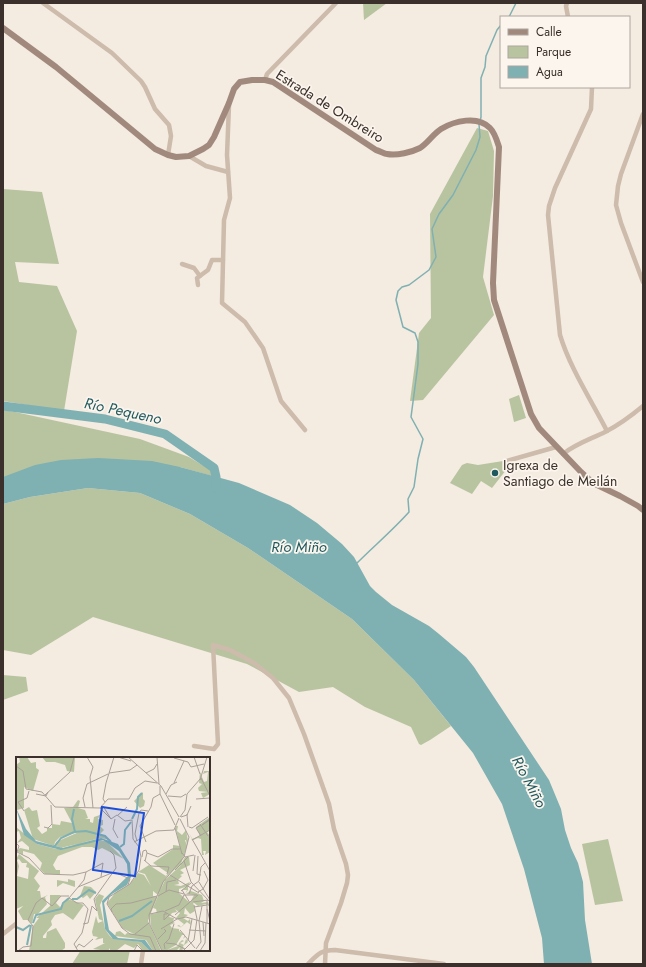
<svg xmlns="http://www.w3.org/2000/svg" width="646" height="967" font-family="Jost,sans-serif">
<rect width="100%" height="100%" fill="#f4ebe1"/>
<g fill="#b8c4a0">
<path d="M363 3H387L364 20Z"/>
<path d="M477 128 488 131 494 151 493 196 483 277 494 315 423 400 410 401 419 333 431 318 430 214Z"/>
<path d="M3 189 42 192 59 264 15 262 19 282 57 286 77 331 64 411 3 401Z"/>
<path d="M519 395 526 418 514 422 509 399Z"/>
<path d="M3 410 15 412 140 439 189 457 212 471V476L180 467 3 477Z"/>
<path d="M503 461 505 463 506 470 492 488 481 481 472 494 450 483 462 465 467 463 478 465Z"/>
<path d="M88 488 140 493 190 514 248 548 352 619 414 680 451 726 430 740 421 745 419 744 411 727 365 707 333 687 299 692 247 664 93 617 31 655 3 650V504L30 497Z"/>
<path d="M3 675 26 677 28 691 3 700Z"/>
<path d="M608 839 623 901 595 905 582 844Z"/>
<path d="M81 950H130L127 964H72Z"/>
</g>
<path fill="#7fb0b2" d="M98 458 152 461 180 467 239 483 290 505 317 523 342 544 354 557 370 586 376 592 392 605 429 626 439 634 466 657 474 667 549 780 561 809 565 830 571 848 578 863 583 882 585 920 592 964H544L542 938 524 869 502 804 473 753 414 680 352 619 248 548 190 514 140 493 88 488 30 497 3 504V477L35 465 61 460Z"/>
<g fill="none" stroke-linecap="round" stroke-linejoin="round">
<g stroke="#7fb0b2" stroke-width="1.5">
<path d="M509 17 516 3"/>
<path d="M480 121 481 117V78L485 67 486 56 497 30 501 25"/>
<path d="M357 563C374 546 393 530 409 512L408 499 414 487 418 459 423 439 411 417 418 364V342L415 333 403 327 396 300 398 291 402 287 409 285 429 270 436 257 432 229 439 214 453 195 476 150 480 137 479 124"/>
</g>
<path stroke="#7fb0b2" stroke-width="9" d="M3 406 105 419 165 434 214 468 216 477V488"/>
<g stroke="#cdbbac" stroke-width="4.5">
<path d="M43 3 112 53 141 81 145 87 155 109 169 125 171 136 168 155"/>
<path d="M567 3 566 6 568 17"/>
<path d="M265 80 267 74 336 3"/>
<path d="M592 87 591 109 555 188 549 206 548 215 560 335C570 368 591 400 607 431"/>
<path d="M229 105 227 155 230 198 224 220 222 303 245 322 263 348 281 401 305 430"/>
<path d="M643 114 621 174 618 186 616 205 621 223 643 282"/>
<path d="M189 156 206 166 228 172"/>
<path d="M182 264 194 268 200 276"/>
<path d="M198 285 197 278 208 270 212 260H223"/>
<path d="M563 454C575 444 591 439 605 432 619 425 631 416 643 406"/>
<path d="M507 461 556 447"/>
<path d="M194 746 214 749 218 744 213 645 230 650 254 663 273 678 289 698 304 734 329 804 334 829 346 864 348 875 347 883 341 903 326 943 325 964"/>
<path d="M3 934 17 923"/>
<path d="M141 964 143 950"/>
<path d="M308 964C318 954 321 950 335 950L444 964"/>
</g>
<path stroke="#a18a7d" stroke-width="6" d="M3 28 56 67 155 149 168 155 176 157 189 156 203 149 209 145 214 137 229 103 234 89 240 82 252 80H265L273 82 376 150C380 151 384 154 387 154 397 156 412 152 420 148 428 143 433 134 441 129 454 121 478 115 490 128 495 133 497 141 499 147L493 283 494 300 531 414 539 428 581 472 593 483 620 496 638 506 643 510"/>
</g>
<circle fill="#1f5a5e" stroke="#fbf5ee" stroke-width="1.5" cx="495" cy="473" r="4"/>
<g text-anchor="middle" stroke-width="3.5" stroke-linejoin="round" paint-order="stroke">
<g font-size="14" fill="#3b302b" stroke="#fbf5ee">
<text transform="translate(330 106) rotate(32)" y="5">Estrada de Ombreiro</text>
</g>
<g font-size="14" fill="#3b302b" stroke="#fbf5ee" text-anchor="start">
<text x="503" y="470">Igrexa de<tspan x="503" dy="16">Santiago de Meilán</tspan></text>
</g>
<g font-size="15" font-style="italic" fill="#1f5a5e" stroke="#fbf5ee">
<text transform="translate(123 411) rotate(12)" y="5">Río Pequeno</text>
<text x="299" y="552">Río Miño</text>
<text transform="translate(529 782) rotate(62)" y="5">Río Miño</text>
</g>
</g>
<g transform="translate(16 757)">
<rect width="194" height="194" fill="#f4ebe1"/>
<path d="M3 0H11L15 6 20 5V11L23 13 17 34 8 30V51L1 53 0 8 4 5ZM26 0H59L58 15 51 14 49 8 39 5H30ZM188 14H194V37L187 41 185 36 192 35 183 34 182 31 186 27 183 26 184 15 188 25 191 24 192 15 187 17ZM127 35V42L129 44 128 49 124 51 118 44ZM62 43 64 44 62 51 69 53 72 61 69 62H74V65L77 66 78 60 84 58 82 62 87 63V68L84 69 88 73 84 77 95 83 84 81 47 91 39 89 40 85 63 75 44 80 39 85 38 89 17 82 8 53 13 50 16 54 21 53 24 69 21 71 26 77 31 74V71H36V67L44 68 45 64 56 66 48 51 57 50ZM194 60V72L191 75 194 79V95L189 98 190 94H187L188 98H186L185 82 182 81 177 83 173 76 176 82 184 79 180 70ZM159 69H162L161 74 166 78 170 73 172 84 171 88 170 83H169L171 89 165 107 151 119 142 138 137 134V139L141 140 132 164 145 194H140L139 188 140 194H137L130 183 99 179 100 175 104 174 109 178 111 176 118 177 106 171 91 146 100 135 114 127 122 116 128 118 135 129 129 117 122 115 133 108 150 119 152 116 137 106 157 92V88L164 89ZM0 70 21 87 40 92 79 83 90 84 108 102 86 91 82 93 76 90H66L42 99 37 108 40 113H44V117H29L24 112 26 106 18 97 7 94V98L1 94 4 91 13 93V90L6 84 1 86 5 81 3 74 0 75ZM3 97 23 114 18 121 24 129 21 134H24L25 141 32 138 29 140 31 147 22 157H18L16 167 12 163H7L2 154 7 149 0 152V102ZM3 102 6 106H11L10 110 13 111 12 122 1 119 3 109 1 103ZM169 100H173L174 108 164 113 168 116 164 118 166 119 162 123 163 127 158 128 165 129 174 125 172 129 163 132V136L174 146 178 138 170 137 174 134 172 133 169 137 171 133H166L172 129V133L186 138 188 144 185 146 192 145 194 150 190 147 182 149 177 145 179 154 174 157 169 151 168 157 172 158 167 161 172 164 174 162 175 168 171 165 163 172V174L168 177 169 179V180L167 182 169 178H166L160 188 151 193 162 189 163 186 166 183 168 184 164 186 168 188 170 182 172 185 167 189 168 192 163 194 164 190 160 194H146L135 169 134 157 141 156 140 152 137 151 148 124 164 109ZM159 152 164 156 160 161 168 167 165 170 163 168 161 169 165 170 163 172 156 171 154 168 159 166 157 165 158 161 153 160 156 156 161 155ZM52 122 59 124V130L47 126 41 130V123L52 125ZM68 129 75 130 80 135 74 142 71 138 67 141 64 139ZM83 137 88 139 84 148 89 172 93 178 96 181 125 185 134 194H127L122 187 118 191 109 187 100 186 109 187 100 194H94V191L92 194 77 192 89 186H96H87V181L79 183 82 180 77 179 76 175 80 159 82 166 87 164 83 162 79 142ZM34 138H45L40 146 44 150 52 142 68 148 57 163 47 156 39 158 35 164 36 168 27 179V181H30L31 175 40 171 49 186V191L45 194H13L17 169 23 161H20L34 149Z" fill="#b8c4a0" fill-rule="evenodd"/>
<path d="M0 51 10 72 20 84 47 91 85 81 102 87 114 106 115 120 111 128 96 137 88 146 93 173 102 181 129 183 137 194H134L125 185 97 182 89 172 86 144 112 119 111 107 103 94 87 83 45 93 21 87 8 78Z" fill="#7fb0b2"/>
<path fill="none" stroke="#7fb0b2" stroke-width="2" d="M58 52 56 62 59 75M116 62 121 52 122 40 126 36M38 90 45 81 58 75 70 74 89 79 95 85M104 90 108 87 109 73 115 65M56 142H61L73 133 80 136M103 164 116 159 136 144M17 166 20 158 45 152 47 146 53 141M0 170 7 173 14 168M11 188 15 168"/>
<path fill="none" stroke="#aaa098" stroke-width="1" d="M71 0 77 10 74 20 77 51M102 0 115 4M112 0 145 29 163 60M141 0 143 27M178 0 184 17M158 1 172 5 175 10 188 7M0 9 7 14 10 32 26 35 39 50 84 51 95 62 101 58 109 64 116 63 117 82 123 90 125 100 123 113 114 127 93 140 91 147 106 171 114 177 134 180 140 194M93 16 114 13 121 8M130 16 138 12 141 7M185 21 194 39M184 23 191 0M158 26 168 4M144 29V37L159 68M20 37 30 39 32 35M150 37 155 28 161 25M29 38 54 15 58 0M152 39 165 40 170 37M180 42 194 41M89 45 87 42 90 26 98 0M87 49 95 62M69 50 67 41 71 27 92 17M84 51 92 42H113L119 31 129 24 141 26M8 54 2 45 11 41 13 34M171 57 172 70M102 58 111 50M164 60 169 53 171 37 185 21M165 60 171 58 175 49M99 62 97 72 102 81M194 62 186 68 194 63M184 67 192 79M28 70 32 71 36 67 35 48M173 70 176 71 192 60M159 71 166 97M185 79 180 71 185 68M176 82 184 96M176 83 194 73M121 84 119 77 123 56 125 53 132 54M118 85 140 74 158 73 163 61M130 85 124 69 135 50 137 41 144 37M0 86 3 89 1 95 13 101 28 117 57 118 70 115 87 106 85 120M166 96 169 100 178 98M184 96 194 114M182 99 181 117 185 118M126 100 127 94 130 93 131 96M128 103 135 109 153 110 151 117M129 104 131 96 142 100 156 92H164M168 104 175 125 194 145M159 113 172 100M177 114 179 98M154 118 183 136M183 125 194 143M62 130 98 115 114 122 112 128M166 133 174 146M165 134 175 126M150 135 151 125 160 123M182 135 187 132 192 123 188 114M173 137 176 129 183 124 185 110 189 106M168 138H181M142 139 153 133 168 137M177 145 192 143M178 150 191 148V143M191 152 194 164M149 154 163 148 168 138M96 155 95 152 100 147 115 146 141 139M134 157 147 154 161 162M151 157H148V163L153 158M159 158 182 138M161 162 170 160 194 167M183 164 186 149M187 165 188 179M191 166V148M67 167 72 166 76 149 81 154 78 142 100 111 98 98 94 94M145 172 161 162M164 173 179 191M173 173 190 174M119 177 133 166M142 182 150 174 148 172M172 184 176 162M150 186 159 187 169 192M60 191 63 187 68 190 77 182M149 192 148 187 153 182 158 167M180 192 185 185 183 164M2 194 7 190 15 189 17 169 12 163 20 146 26 141 36 149 45 139H53M62 194 58 187 66 176 72 152 67 146H61L53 141 68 123 70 115M118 194 121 188 127 194M146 194 134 168 133 158 147 125 168 100 173 80 164 62M167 194 178 183 181 162 178 148M184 194 189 186 190 166"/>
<path fill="#1d4ed8" fill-opacity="0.15" stroke="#1d4ed8" stroke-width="2" d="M86 50 128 56 119 119 77 113Z"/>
<rect width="194" height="194" fill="none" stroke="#3b302b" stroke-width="2"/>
</g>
<rect width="646" height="967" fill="none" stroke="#3b302b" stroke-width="8"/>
<rect x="500" y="16" width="130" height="72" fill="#fbf5ee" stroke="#aea6a0"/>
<rect x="508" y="29" width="20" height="6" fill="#a18a7d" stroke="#aea6a0"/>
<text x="536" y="36" font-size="12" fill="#3b302b">Calle</text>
<rect x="508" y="46" width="20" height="12" fill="#b8c4a0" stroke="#aea6a0"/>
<text x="536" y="56" font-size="12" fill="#3b302b">Parque</text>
<rect x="508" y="66" width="20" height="12" fill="#7fb0b2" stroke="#aea6a0"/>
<text x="536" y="76" font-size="12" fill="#3b302b">Agua</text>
</svg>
